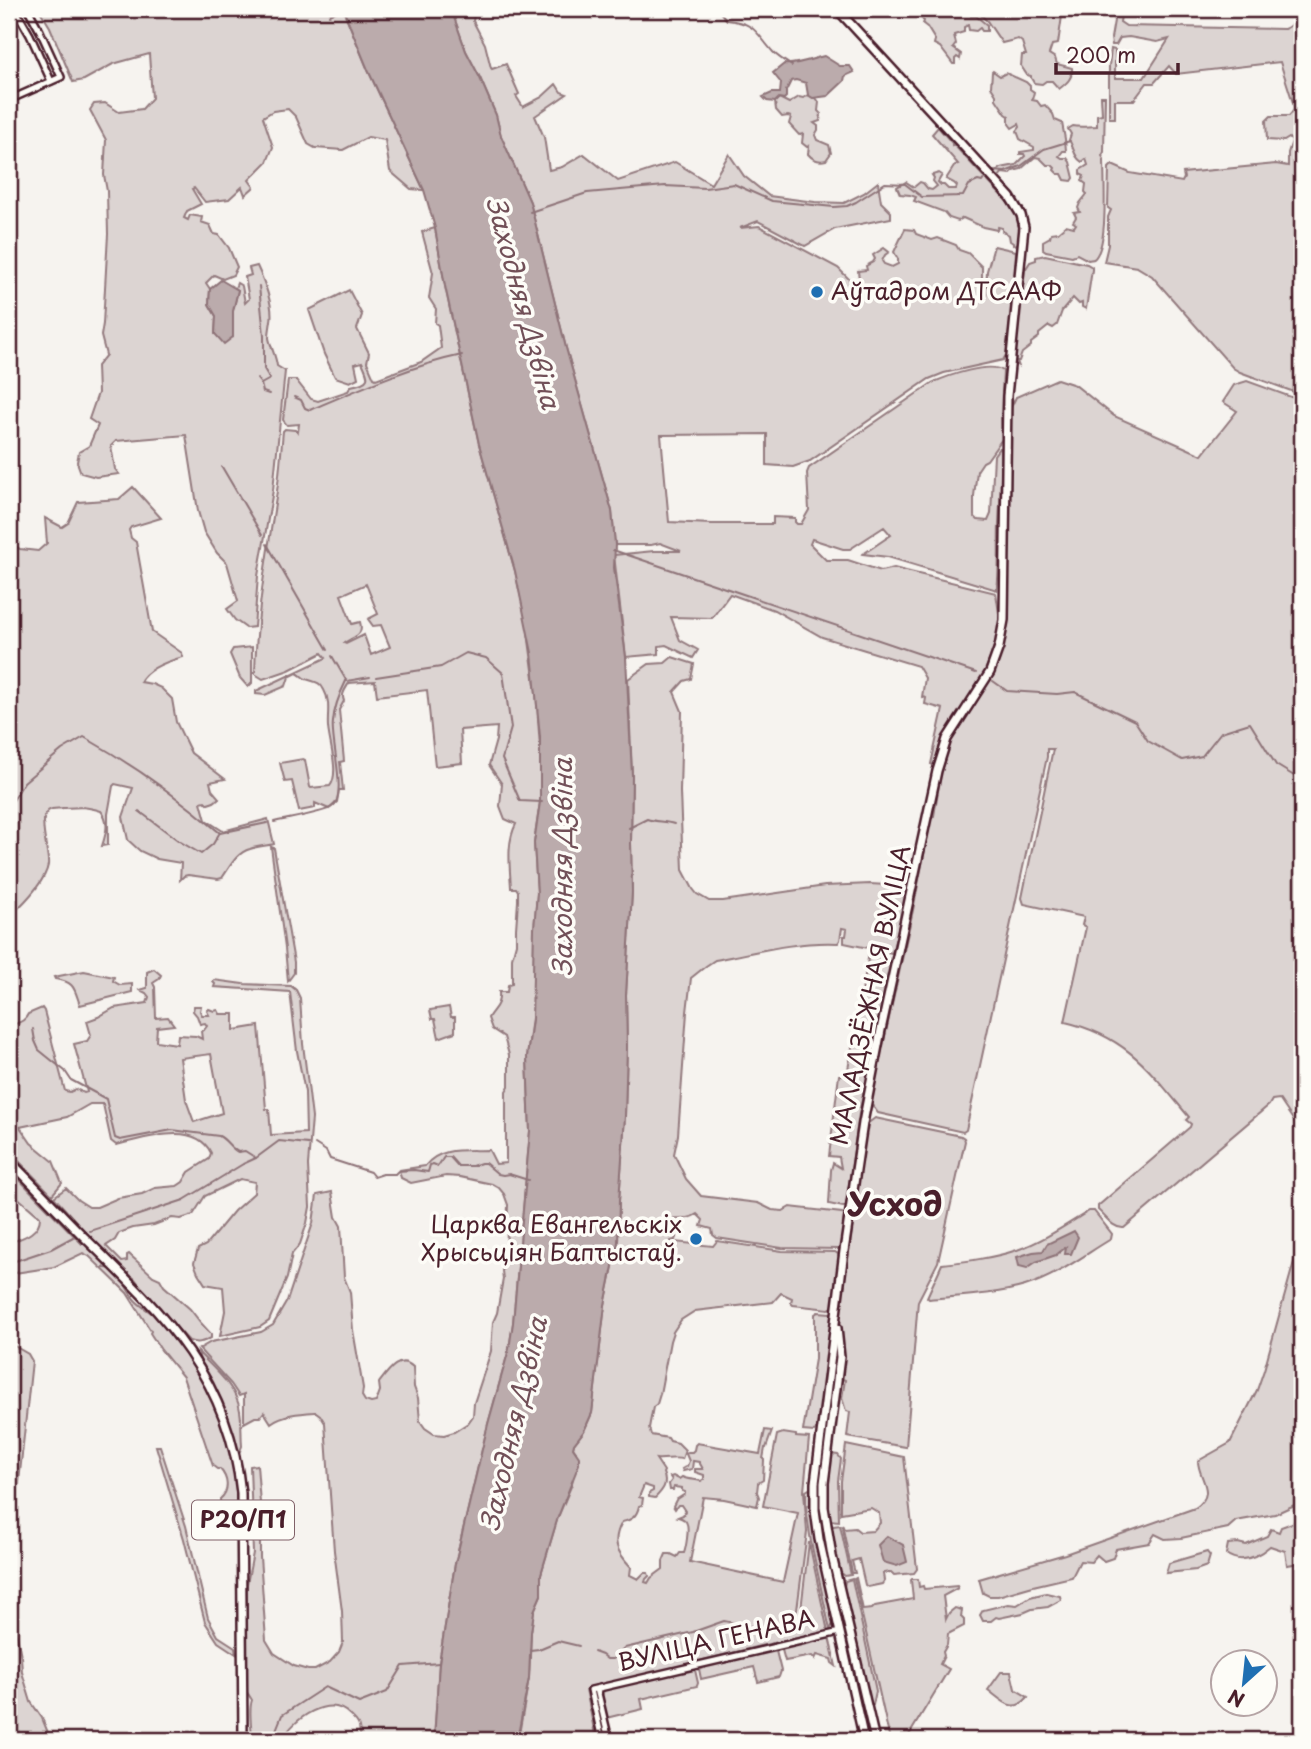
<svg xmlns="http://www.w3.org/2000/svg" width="1311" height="1749" font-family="'Playpen Sans',sans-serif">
<rect width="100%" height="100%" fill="#f6f3ef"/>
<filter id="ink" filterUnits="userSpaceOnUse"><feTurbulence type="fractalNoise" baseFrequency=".0143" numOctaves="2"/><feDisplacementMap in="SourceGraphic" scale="14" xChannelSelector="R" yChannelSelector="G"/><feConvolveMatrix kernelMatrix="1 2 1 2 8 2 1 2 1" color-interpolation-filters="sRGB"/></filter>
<g filter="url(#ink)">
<g fill="#dcd4d2" stroke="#937a7e" stroke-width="2" fill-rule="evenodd">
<path d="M39 9H343L368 70 424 190 411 189 390 171 385 140 368 137 343 150 315 148 308 144 296 117 288 109 273 111 263 117 273 147 267 162 249 180 254 187 245 195 242 187 229 199 205 202 194 188 192 189 201 204 187 211 184 218 188 220 190 215 202 217 201 222 210 225 214 234 219 235 229 248 237 267 233 275 223 279 214 275 206 283 210 289 209 304 216 316 215 334 233 337V311L238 290 235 288 237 283 242 286 245 303 249 299 245 277 251 275 249 268 257 266C264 281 274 304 271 321 270 327 269 331 269 338 271 348 276 356 277 366L285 371 273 490 258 576 254 627 246 628 235 620 227 609 238 601 227 563 217 553 204 532 198 511 186 435 116 441 111 446 115 469 119 474 96 477 81 473 77 462 79 452 89 446 98 425 89 419 98 393 97 366 106 355 101 336 103 324 108 234 107 191 104 175 106 140 90 110 94 104 105 103 119 112 142 109 152 98 149 54 113 64 84 80 73 82 50 27Z"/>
<path d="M451 9H478L475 10 473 21 485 44 491 68 492 69 506 64 519 94 516 96 523 107 542 97 556 84 561 92 567 94 535 116 544 137 549 170 562 167 584 154 618 181 675 162 711 184 729 154 744 176 769 196 815 202 844 203 864 193 878 182 881 202 891 212V218L835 229 805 246 758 221 740 228 759 226 838 268 858 288 860 287 858 271 867 270 866 266 873 262 875 259 873 255 884 248 889 252 885 255 882 261 884 264 892 267 898 264V259L894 252 905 229 914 230 916 234 932 240 938 238 956 245 959 250 968 253 982 267V295H986L987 271 994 246 1016 251 1014 292 1012 296 1007 299V302L1012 306 1006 355 1003 360 944 373 929 379 810 461 793 467 767 465V434L661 435 669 522 712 524H773V517L795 518V522L797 524H801L809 510 807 473 809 468 932 383C947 376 990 361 1003 371L1001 413 1002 439 987 460 983 462 977 471 974 496V516L978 520 988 521 991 514 994 455 999 448H1001C1002 474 1000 499 999 524 998 546 1000 568 997 590L888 557 863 554 891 535 884 527 850 549H843L812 539 810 544 826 560H848L881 571 894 568 996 593 1000 620 998 634 990 658 980 683 942 739 934 765 931 764 943 709 925 704 926 698 922 697 925 678 918 666 822 637 774 610 730 594 712 618 671 617 680 640 698 650 693 658 666 645 659 646V654L626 657 614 555 654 551H681L660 543 651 545H615L612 511 566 348 530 202 501 136 496 115 480 78 466 51Z"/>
<path d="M913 9H970L971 16H976L987 25V31H982L980 28 976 31 969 30 968 25 964 27V32L954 35 956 44 953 48 961 54 960 59 957 57 955 59V64H953L940 47 934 44 935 40 927 27 923 24 924 21Z"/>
<path d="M975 9H1062L1060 13 1062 16 1058 44 1052 45 1049 54 1055 58 1057 64 1072 68C1073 78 1067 83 1059 89L1052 81H1046L1042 84 1034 83 1031 78V76L1027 75 1021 66 1022 55H1026L1022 42 1018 39 1002 43 987 21Z"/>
<path d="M1116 9H1122L1120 22 1126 26 1284 29C1293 26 1297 17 1293 9H1302V395L1240 372 1233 368 1152 276 1137 267 1104 262 1108 245V217L1111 210 1108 208 1109 168 1112 165 1130 173 1182 182 1184 178 1183 173 1276 164 1288 166V153L1292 141 1289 138 1284 141 1267 140 1266 121 1271 116H1289L1295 109 1280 62 1176 74 1169 66 1154 83H1147L1134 100H1115V118H1109V66L1111 49 1115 50V78H1144L1169 39 1157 42 1129 37 1120 38 1116 45H1112L1111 38Z"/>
<path d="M993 71 1000 76 1006 73 1026 82 1030 86V89L1034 92 1032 100 1037 101 1041 106 1045 105 1053 114 1055 120 1062 123 1065 139 1066 151H1063L1059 156 1062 158H1067L1070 162 1074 178 1072 181 1065 180 1062 174H1058L1054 170 1055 168 1052 165H1047L1040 158 1035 157 1021 169 1013 171 1010 174 1002 173 999 177 996 176 995 173 1001 168 1016 165 1025 156 1024 154H1020V152L1034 150V147L1020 139 1017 131 1020 127 1019 124 1012 128 1009 124V116L1006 114 996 99V95L991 87 992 72Z"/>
<path d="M808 95 813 98H816L819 102 818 111 821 114 820 121 814 123 818 126V130L815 135 817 140 829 145 831 153 826 160C818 162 813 160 808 154L809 146 807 147 802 143 803 134 799 135 789 124 791 117 788 116 782 117 776 110 775 102 779 98 789 103 799 97 803 98Z"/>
<path d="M1101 96H1105L1104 152 1102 156 1104 159C1104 180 1108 238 1097 255 1094 260 1094 259 1088 260L1077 254 1072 256 1046 251 1043 249V241L1050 237 1051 233 1058 232 1066 225 1074 227 1076 224 1073 222 1076 217 1074 213 1080 212 1078 208 1080 203 1087 194 1085 192 1086 184 1082 181 1084 176 1080 174V170L1088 165 1086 159 1082 162C1074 158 1074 147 1069 140L1071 134 1068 129 1073 126C1081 128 1089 126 1097 126V115L1102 114Z"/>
<path d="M938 127 952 143V146L954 145 1011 206C1019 217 1020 228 1019 241L1017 244 1013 245V243L1010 241 1009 235 1002 231V228L998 227 997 230 983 227 963 218 958 221 949 218 944 212 914 201 916 197 910 195 900 194 897 187 906 182 914 187 920 182 923 183 928 189 932 190 937 186 933 181 934 178 932 175 939 173 942 175 938 182 941 185H944L948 189H956L957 186 954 183 946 179 955 165 958 164 932 134Z"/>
<path d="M435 228 445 286 479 444 515 571 527 625 536 692 540 747V802L534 843 537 893 534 929 533 1010 527 1057 530 1131 513 1323 509 1349 488 1424 455 1564 439 1663 434 1740H360C360 1736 360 1728 358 1724 356 1720 353 1718 350 1715 329 1693 293 1719 282 1740H252C252 1727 248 1711 252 1700L247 1692V1584L253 1553 250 1466 257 1465 260 1503V1557L266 1640 274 1653 294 1666 308 1670H315L330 1662 339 1652 343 1642 342 1611 334 1551 325 1423 320 1415 316 1412C301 1413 283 1414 271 1423L264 1412 260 1417H255L244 1423V1394L239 1396 231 1384 199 1349 211 1342 261 1332 273 1325 287 1301 313 1223 317 1195 332 1192 336 1217 341 1226 344 1277 350 1292 353 1330 363 1388 362 1396 365 1401 371 1403 376 1402 380 1391 379 1383C388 1371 399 1354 413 1367L414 1387 418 1398 420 1421 425 1428 434 1434 444 1435 454 1432 468 1423 473 1416 474 1403 491 1351 493 1322 497 1313 503 1279 502 1271 506 1253 508 1205 504 1194 499 1188 492 1184 460 1177 446 1176 411 1183 401 1178 399 1170 425 1166C440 1146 466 1151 489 1150L496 1164 506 1163V1091L509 1086V1055L504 1037 492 1029 488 1018C494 1007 500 1007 499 992H507L508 985 512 984V958L516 943V929L518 901V891L516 888H511C510 867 506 843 516 824L505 819 500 806 502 784 489 765 496 740 497 727 460 730 462 763 435 766 427 690 377 696 375 681 349 683C345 690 341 694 344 701L339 710 344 761 340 762 343 790H339L337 802 329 809 315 803V808L299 811 292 781 285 782 280 763 303 759 305 760 310 787 311 788 330 786C340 773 329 743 328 727 327 715 331 702 324 690 320 681 314 682 306 679 303 678 301 675 297 673L289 677 286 686 265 695 256 694V691L326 658 322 653 289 670 263 679 255 674C256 612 268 552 277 491 280 471 281 451 283 431L285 429 295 430 298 432 299 424 287 425 283 420 288 380H296L311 399 318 401 348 391 351 386C371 382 370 379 362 362L355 364 358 378 350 382 335 377 324 354 309 310 349 290 362 315 357 329 369 353 367 362 374 378 376 379 421 362 441 348 438 325 435 323 436 309 429 298 433 273 422 232ZM366 584 378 614 368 619 373 626 381 625 390 647 371 655 364 635 346 644 344 643C354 636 364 636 360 622L352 624 341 595Z"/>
<path d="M1045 255 1087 264 1092 267V270L1086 309 1082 307V303L1079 304 1073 298 1062 311 1057 325 1053 328 1049 326 1039 334V337L1031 343V346L1022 353 1019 361H1017L1019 367 1014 362 1025 270 1030 262 1036 260V257Z"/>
<path d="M1057 379 1075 385 1114 416 1202 455 1237 411 1223 402 1234 385 1247 381 1302 401V1133L1279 1099 1272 1100 1269 1105 1124 1228C1113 1229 1106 1217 1098 1210V1206L1190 1127 1191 1124 1186 1120 1189 1117C1151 1072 1127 1036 1065 1022L1086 927 1082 925 1084 917 1024 904 1022 898 1053 749H1047V757L966 1130 963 1132 878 1113 872 1105 871 1099 913 910 931 819 934 816 944 753 958 725 983 691 999 661 1005 635 1009 412 1016 397Z"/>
<path d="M133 487 161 518 131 527 129 530 131 538 136 542 152 632 182 653 183 657C168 661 147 668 140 682L152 684 161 688 172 699 176 722 191 753 225 779 210 782 212 790 219 798 214 802 208 804 205 801 201 802 206 820 223 831 268 819 274 844C267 846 258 846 250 849 236 853 230 867 222 878L218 879 188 875 184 876 180 880 181 863 157 859 140 851 128 840 123 817 133 788 115 784 113 786 108 814V845L102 846C106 834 110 821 101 811 84 806 80 807 63 808 60 809 56 808 52 809 34 814 50 852 48 865 45 883 22 905 9 917V542L20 549 38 551 47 543 45 518 62 527 68 523 78 502 119 499Z"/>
<path d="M252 647V683L248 687 240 678 230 654 233 649Z"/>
<path d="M672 657 694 664 691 679 684 681 674 692 682 711 680 792 683 870 693 889 697 894 709 901H723L825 886 870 884 903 886 904 884 909 886 892 953 844 943V936H846L847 929 842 928 840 940 838 943C796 941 756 952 715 960L706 966 691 978 687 1012 678 1135 674 1154 686 1179 701 1196 758 1203 772 1210 783 1211 790 1207 842 1213 844 1215 841 1247 838 1249 782 1248 717 1238 713 1235 712 1229 701 1226 703 1220 697 1214C685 1222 681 1216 669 1219L670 1230 678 1233 675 1240 671 1241 670 1248H674L675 1242 713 1246 717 1241 782 1251 835 1252 838 1254 839 1257 834 1306 829 1309 793 1305 791 1303 792 1298 781 1293 773 1302 695 1311 681 1320 673 1332 670 1341 660 1394 657 1404 653 1407 649 1428 651 1435 668 1438 670 1441 678 1443 685 1450 682 1459C673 1457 665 1460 656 1459L664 1471 663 1473C668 1484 663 1490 655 1498L649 1497V1493L653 1491V1488L644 1485 639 1497 643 1498 642 1505 639 1506C637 1516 632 1520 622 1522 611 1542 617 1552 631 1567L630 1575 638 1579 644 1573H648L649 1576 646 1579 645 1582 648 1583 651 1578 663 1569V1561L666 1554H671L677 1557 680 1553H684C686 1548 689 1529 687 1524 686 1519 681 1518 678 1517L683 1515 685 1511 681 1505H678L675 1509 673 1506 676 1500 685 1494V1492L682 1491V1488L674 1487 673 1490H670L669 1484 672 1480 670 1477 673 1476 679 1479 682 1477C688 1480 694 1479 701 1481L704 1479V1475L695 1472V1469H703L699 1462 693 1461 692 1469 683 1471 682 1469 687 1466 689 1461 686 1454 688 1452H692L694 1450 695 1445 697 1443 760 1454 765 1430 772 1431 766 1448H765L763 1459 764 1460 763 1480 758 1483 757 1492 759 1497 757 1506 724 1499 703 1497 690 1562 783 1582 798 1513 763 1506 777 1435 783 1433 796 1435V1437L809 1438 804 1491 807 1532 797 1610 794 1619 800 1618 809 1542 828 1632 764 1645 586 1689 596 1740H518L529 1678 531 1632 534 1611 541 1595V1574L558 1517 572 1484 576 1452 573 1448 574 1444 584 1431 592 1413 605 1305 618 1242 619 1201 625 1116 627 1046 626 995 632 892 631 843 632 775 628 679 649 664 665 663Z"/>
<path d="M271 847 274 848 294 962V973L288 981 285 948Z"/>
<path d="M869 953 888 958 891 965 859 1114 846 1206 843 1207 829 1204 831 1170 833 1163 841 1168 839 1157 829 1156 839 1075H847Z"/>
<path d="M154 969 161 975 159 979 153 983 155 987 156 1018 168 1017 174 1025 157 1027 156 1041 177 1044 178 1035 196 1036 202 1039 201 1031 204 1030 207 1026 205 1023 200 1024 197 1016 193 1011 194 1006H201L200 1011 202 1015H209L207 1011 209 1009 214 1011 218 1010 220 1014H234V1030L259 1026 266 1109H269L271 1135 306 1133 305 1092 297 1051 290 992 214 987 215 984 213 982 214 980 243 984 291 986 296 990 300 998 303 1044 312 1118 308 1165 310 1207 307 1223 300 1244 292 1254 287 1278 269 1321 260 1327 220 1336 225 1311 223 1287 205 1284 198 1273 194 1263 198 1249 206 1245 234 1211 254 1193 255 1182 240 1179 205 1196 193 1215 181 1219 172 1218 154 1225 133 1228 119 1233 115 1240 106 1246 122 1262 127 1261V1255L129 1254 153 1276 160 1279 164 1286 190 1309 201 1323 211 1334V1338C203 1342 197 1344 189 1341L149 1298 135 1279 122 1268 91 1238 54 1197 66 1188 78 1200 89 1207H97L118 1198 142 1194 155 1188 177 1186 183 1182 189 1172 209 1159 211 1153C195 1120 144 1139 116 1145L111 1141 103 1104H90L67 1117 20 1127 31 1143 53 1161 62 1183 52 1195 9 1151V1027C17 1022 24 1023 28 1014L42 1008 44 1011 65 1091 70 1092 76 1089 84 1093 87 1092 74 1044 87 1041 91 1035 87 1021 98 1017 114 1008 147 1003 149 997 146 993 140 990 147 988V972ZM211 1054 222 1113 194 1122 186 1100 180 1058Z"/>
<path d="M84 971 114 977 113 981 120 985 132 984V992L80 1005C74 988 75 982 55 979L54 977Z"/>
<path d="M449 1007 451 1017H455V1032L439 1038 435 1019H432L430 1010Z"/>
<path d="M875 1118 961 1136 964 1138 965 1141 938 1262 918 1301 906 1447 847 1437 850 1412 846 1411 842 1398 845 1380 842 1379 844 1354 840 1317 842 1299 867 1124Z"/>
<path d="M9 1169 82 1244 86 1243 105 1263 104 1268C121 1267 126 1291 136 1301 144 1309 156 1315 165 1324 204 1371 230 1430 238 1491 239 1507 239 1524 239 1540L227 1517 221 1513 220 1499C230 1491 228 1478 220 1469H217L213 1466 183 1377 161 1350 150 1333 151 1331 127 1293 89 1256 83 1253 54 1267 15 1273 9 1277V1243C22 1238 40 1233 40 1217L9 1190Z"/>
<path d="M1089 1211H1094L1112 1234 1111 1239C1084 1255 1056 1277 1025 1286 994 1295 961 1296 929 1299L927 1297 942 1264C968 1261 993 1258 1017 1250 1043 1241 1066 1225 1089 1211Z"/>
<path d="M1302 1233V1405L1301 1423 1297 1431 1301 1435V1502L1275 1514 1236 1521 1228 1528 1181 1538 1165 1539 1155 1534 1149 1543 1116 1549 1113 1558 1104 1561 1097 1555 1091 1562 1080 1561 1072 1577 1033 1586 998 1596H989L983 1593 979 1579 1065 1554 1195 1508C1218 1493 1198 1478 1198 1461L1230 1443 1257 1390 1264 1370Z"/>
<path d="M818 1312 831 1313 833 1316 817 1428 814 1432 803 1431 815 1359V1314Z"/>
<path d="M9 1343 28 1354 32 1361 9 1575Z"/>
<path d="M198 1352C214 1369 237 1387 240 1411 242 1422 241 1434 242 1446L240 1451 237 1449 219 1395 200 1361Z"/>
<path d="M846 1445 904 1457 917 1569 914 1573 894 1575 891 1572 883 1573 884 1581 882 1584 868 1587 865 1585 859 1559 852 1561 855 1573H852L842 1524 844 1529 855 1528 860 1532 873 1531 880 1523 879 1513 871 1508 841 1513V1481Z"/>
<path d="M156 1446H160L186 1526 208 1618 218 1636 235 1647 236 1654 218 1642 205 1622 184 1539Z"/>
<path d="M831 1454 838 1455 841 1459 838 1481 839 1521 829 1520C826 1498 828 1476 831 1454Z"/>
<path d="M811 1488 813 1513 833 1624 830 1630 811 1542 806 1508 807 1505 806 1504V1491Z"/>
<path d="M1295 1522 1302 1528V1559L1300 1563 1287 1565 1285 1551 1270 1546C1257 1557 1241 1565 1226 1554L1228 1544 1238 1543 1246 1545 1267 1536 1271 1529 1279 1532 1281 1527Z"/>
<path d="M840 1525 851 1575 845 1576 840 1572 830 1529 833 1526Z"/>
<path d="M1207 1552 1210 1556 1207 1566 1196 1570 1166 1573 1169 1563Z"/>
<path d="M856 1578 863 1610 872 1609 875 1606 913 1599 911 1580 912 1579H918L919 1587 923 1586 924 1589 957 1586 958 1588 943 1596 946 1619 949 1613 955 1608 962 1610 961 1617 964 1620V1626L948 1634 947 1645 943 1652 944 1656 940 1664 949 1669 906 1740H890L854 1579Z"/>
<path d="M852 1579 876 1691 873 1705H871L844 1587 845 1581Z"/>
<path d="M1046 1593 1060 1596 1061 1600 1048 1607 1032 1609 1023 1613 999 1618 996 1617 991 1621H983L980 1615 983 1610 1008 1604 1017 1605 1030 1597Z"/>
<path d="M9 1596 21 1656 22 1672 31 1702 42 1718 51 1740H9Z"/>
<path d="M829 1637 836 1666 832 1663 831 1659 817 1655 815 1659 812 1656 785 1661 782 1650 784 1647Z"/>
<path d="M774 1650 776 1651 781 1671 779 1677 758 1682 754 1667 701 1679 699 1669 700 1667Z"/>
<path d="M692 1669 695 1670 698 1683 697 1686 641 1699 643 1709 606 1718 601 1699 604 1690Z"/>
<path d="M1001 1672H1011L1015 1689 1028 1697C1013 1715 1003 1701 988 1690Z"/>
</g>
<g fill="#bbabac" stroke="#8e7378" stroke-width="2">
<path d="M343 9H451L466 51 480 78 496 115 501 136 530 202 566 348 612 511 615 545 614 568 626 657 632 775 631 843 632 892 626 995 627 1046 625 1116 619 1201 618 1242 605 1305 592 1413 584 1431 574 1444 573 1448 579 1457V1464L558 1517 541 1574V1595L534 1611 531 1632 529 1678 517 1740H434L439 1663 455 1564 488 1424 509 1349 513 1323 530 1131 527 1057 532 1020 534 929 537 893 534 843 540 802V737L532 653 515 571 479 444 445 286 435 228 424 190 368 70Z"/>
<path d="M824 56 840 66H850L854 72 845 76 844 81 828 96 813 98 808 95 806 83 796 80 791 81 786 91V97L784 99 779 98 775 102 767 101 763 97 772 93H780L781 83 773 73 784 64C794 66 812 59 824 56Z"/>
<path d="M221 280 238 290 233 311V337L224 344 215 334 216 316 209 304 210 289Z"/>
<path d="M1074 1231 1078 1237 1071 1254H1065L1066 1247 1056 1255 1036 1262 1027 1268 1019 1266 1017 1257 1033 1252 1043 1251 1047 1244Z"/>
<path d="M887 1536 903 1545 907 1562 897 1566 883 1562 878 1545Z"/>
</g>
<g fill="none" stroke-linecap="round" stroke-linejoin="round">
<g stroke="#8e7378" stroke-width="2">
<path d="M717 9 727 20C756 23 756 33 773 52 779 58 786 62 792 66"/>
<path d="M329 15 341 9"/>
<path d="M993 171 1005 172 1021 166 1044 149 1070 141"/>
<path d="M530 212 587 193 665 186 705 188 734 184 772 201 834 207 847 206 856 202 885 183 905 184 922 197 963 196 969 185 978 181 982 182 984 179"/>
<path d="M259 286 264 335V369L270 379 261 384"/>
<path d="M257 379 261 384 263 392 269 394"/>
<path d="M294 397 301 400 305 408 310 410C359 389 410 366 462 355"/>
<path d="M222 467 262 535"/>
<path d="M267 544 328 650"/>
<path d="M613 550 976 673"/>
<path d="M332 656 346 680"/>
<path d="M376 677 441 667 466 653 486 658 503 673 511 728 502 759 520 801 542 802"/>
<path d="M347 681 370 677"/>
<path d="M993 681 1007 691 1057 694 1075 692 1135 721 1148 741 1182 760 1202 756 1221 732 1250 723 1276 765 1299 779 1302 786"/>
<path d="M9 807 24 782 62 750 84 737C132 764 178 797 220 833L267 823"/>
<path d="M139 811 179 841 201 854 213 844 219 834"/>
<path d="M274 822C286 819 324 813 332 807 348 796 330 741 333 722 334 707 339 695 346 681"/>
<path d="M629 828 647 819C655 822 664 821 674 824"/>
<path d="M33 1029 35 1041 39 1050 65 1071 71 1080 106 1099 115 1138 120 1140 172 1130 219 1136C227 1140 230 1148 238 1152L245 1151 256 1158"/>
<path d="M315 1144 326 1151 330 1159 370 1172 374 1177 383 1174H395L398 1171 414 1170 428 1172 430 1165 433 1164 438 1166 444 1157H450L458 1166H472L481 1163H485L498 1174 503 1175 509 1174 528 1180"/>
<path d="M90 1231 184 1200 243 1164 256 1158 279 1141 308 1144"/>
<path d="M9 1263 51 1249 73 1237"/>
<path d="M530 1650 539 1649 558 1641 579 1646"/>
<path d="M594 1652 602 1655 607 1659H613L625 1648 693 1632 724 1621 759 1628"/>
<path d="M272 1740 282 1715 325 1687 359 1703 387 1692 403 1666 439 1663"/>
</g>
<g stroke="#4a1f2b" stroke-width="10">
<g id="minor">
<path d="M15 9 30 35 51 81"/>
<path d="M9 100 61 77 40 31 28 9"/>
<path d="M597 1689 609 1740"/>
<path d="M602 1740 591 1690 840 1632"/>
</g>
</g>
<g stroke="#4a1f2b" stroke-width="12">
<g id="major">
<path d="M837 9 1010 197 1021 215 1024 227 1007 396 1004 620 999 647 990 672 947 739 937 771 881 1030 863 1123 844 1251 815 1483V1510L819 1539 864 1740"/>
<path d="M9 1160C34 1185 58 1211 83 1236 163 1314 229 1376 241 1493L243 1740"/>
<path d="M837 1328 840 1357 824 1483V1507L832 1556 875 1740"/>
</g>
</g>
<use href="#minor" stroke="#fdfcf7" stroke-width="5"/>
<use href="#major" stroke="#fdfcf7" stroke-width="7"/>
</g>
</g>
<g fill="#1f6fb2" stroke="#fdfcf7" stroke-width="2.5">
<circle cx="817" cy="292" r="7"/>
<circle cx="696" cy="1239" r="7"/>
</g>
<g text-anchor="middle" stroke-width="7" stroke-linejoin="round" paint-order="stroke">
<rect fill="#fdfcf7" stroke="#806168" stroke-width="2" x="192" y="1500.5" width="102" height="39" rx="5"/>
<g font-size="23" font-weight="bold" fill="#4a1f2b">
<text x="243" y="1528">Р20/П1</text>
</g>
<g font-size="24" fill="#4a1f2b" stroke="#fdfcf7" text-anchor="start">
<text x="831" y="300">Аўтадром ДТСААФ</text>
<text x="682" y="1233" text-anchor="end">Царква Евангельскіх<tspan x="682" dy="28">Хрысьціян Баптыстаў.</tspan></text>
</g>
<g font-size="24" fill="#4a1f2b" stroke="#fdfcf7">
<text transform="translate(871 995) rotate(-78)" y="8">МАЛАДЗЁЖНАЯ ВУЛІЦА</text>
<text transform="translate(716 1641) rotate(-13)" y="8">ВУЛІЦА ГЕНАВА</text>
</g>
<g font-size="26" font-style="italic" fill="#725058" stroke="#fdfcf7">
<text transform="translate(523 303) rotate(75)" y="9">Заходняя Дзвіна</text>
<text transform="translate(563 867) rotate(-90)" y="9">Заходняя Дзвіна</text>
<text transform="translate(514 1424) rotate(-77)" y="9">Заходняя Дзвіна</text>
</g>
<g font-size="32" font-weight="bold" fill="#4a1f2b" stroke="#fdfcf7">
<text x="895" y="1216">Усход</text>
</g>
</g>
<rect width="1311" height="1749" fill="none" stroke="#fdfcf7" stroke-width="35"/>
<rect x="18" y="18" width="1276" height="1714" fill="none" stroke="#4a1f2b" stroke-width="2.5" filter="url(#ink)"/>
<g transform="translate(1244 1683) rotate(207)"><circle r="33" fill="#fdfcf7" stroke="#b5a4a5" stroke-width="2"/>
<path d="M0-5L12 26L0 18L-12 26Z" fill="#1f6fb2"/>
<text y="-10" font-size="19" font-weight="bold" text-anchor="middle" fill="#4a1f2b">N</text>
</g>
<path d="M1056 63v10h122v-10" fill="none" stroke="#4a1f2b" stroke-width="3.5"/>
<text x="1066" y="63" font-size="21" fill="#4a1f2b" stroke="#fdfcf7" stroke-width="5" paint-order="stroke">200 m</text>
</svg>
